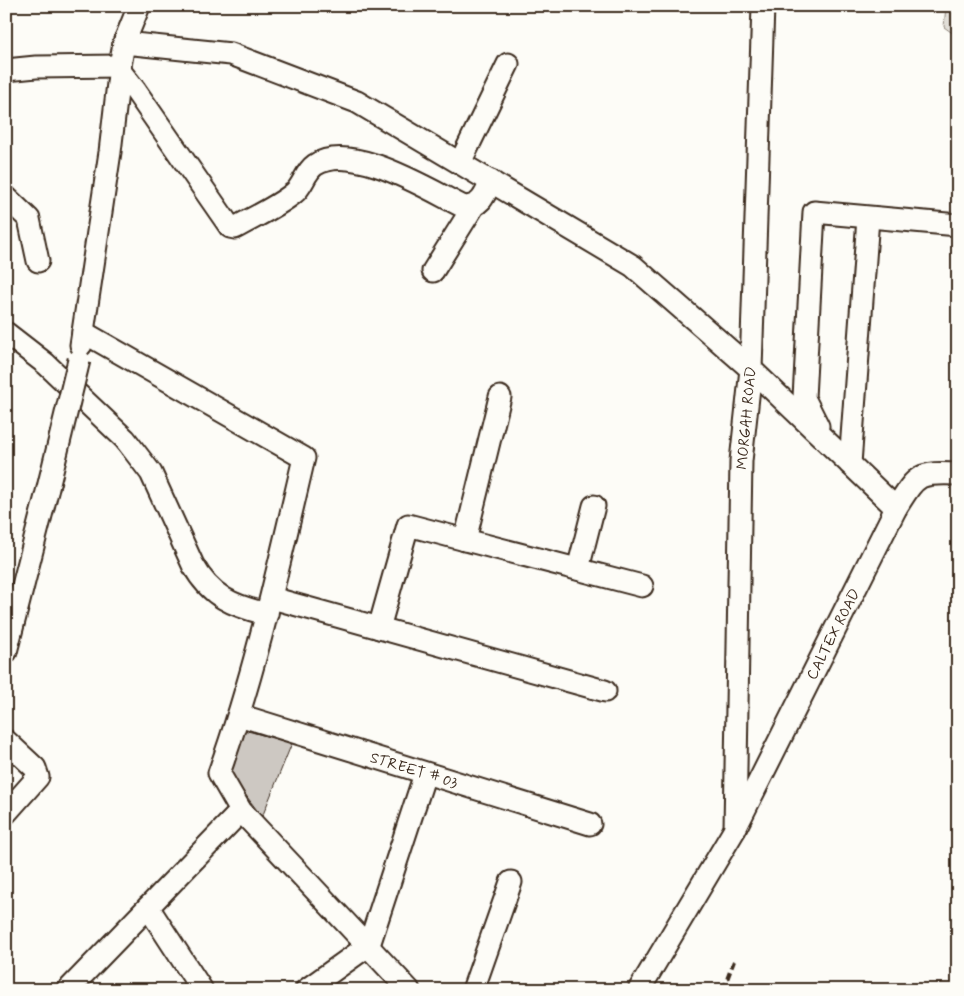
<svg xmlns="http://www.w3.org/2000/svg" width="964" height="996" font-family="Mynerve,sans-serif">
<rect width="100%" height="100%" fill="#fdfcf7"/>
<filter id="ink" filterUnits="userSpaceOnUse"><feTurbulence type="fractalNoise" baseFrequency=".02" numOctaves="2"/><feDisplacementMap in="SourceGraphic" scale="10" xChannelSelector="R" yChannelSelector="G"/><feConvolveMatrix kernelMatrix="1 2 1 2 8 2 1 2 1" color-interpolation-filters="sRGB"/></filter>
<g filter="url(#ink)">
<path fill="#e1ded7" stroke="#8e847a" d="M946 6H958V37L944 27Z"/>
<path fill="#cdc8c2" stroke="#3b2a1e" d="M244 730 292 743 262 817 230 774Z"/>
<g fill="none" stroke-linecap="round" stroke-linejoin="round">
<g stroke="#3b2a1e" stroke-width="25">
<g id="minor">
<path d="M124 43 231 54 357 102 633 266 751 369 896 508"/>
<path d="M6 70 36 67 120 66"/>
<path d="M120 71 135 90 230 227 235 228C254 217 277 207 294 193 303 186 305 172 315 165 352 141 429 190 464 207 481 207 485 195 491 181"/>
<path d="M460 163 508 64"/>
<path d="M6 197 29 219 38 261"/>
<path d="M433 271 473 207"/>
<path d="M83 332 304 458C279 564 256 670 219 773L241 811 409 990"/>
<path d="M6 333 46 364 125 439 151 473 193 565C211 597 233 606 267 614"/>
<path d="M81 345 110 152 120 66 124 43 139 6"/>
<path d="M818 426 804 398 814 212 958 225"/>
<path d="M850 464 868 218"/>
<path d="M465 540 500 397"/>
<path d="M578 569 594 506"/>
<path d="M272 598 605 691"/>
<path d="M379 628 408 525 642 586"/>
<path d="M6 652 48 488"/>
<path d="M239 715 590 824"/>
<path d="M6 741 35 768 38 777 6 813"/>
<path d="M735 829 741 461 751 369 763 6"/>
<path d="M148 907 202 990"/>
<path d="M68 990 241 811"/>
<path d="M306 990 369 945 425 774"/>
<path d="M473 990 511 882"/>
<path d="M639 990 735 829 896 508C917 475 917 472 958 474"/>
</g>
</g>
<use href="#minor" stroke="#fdfcf7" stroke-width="21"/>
<path stroke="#3b2a1e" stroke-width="4" stroke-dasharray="8 4" stroke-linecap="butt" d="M723 990 734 961"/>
<g stroke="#3b2a1e" stroke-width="25" stroke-linecap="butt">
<path id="minor-bridge" d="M48 488 79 360"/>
</g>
<use href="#minor-bridge" stroke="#fdfcf7" stroke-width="21"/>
</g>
</g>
<g text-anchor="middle" stroke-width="4.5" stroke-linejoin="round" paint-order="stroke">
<g font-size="15" fill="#3b2a1e" stroke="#fdfcf7">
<text transform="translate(746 418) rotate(-85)" y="5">MORGAH ROAD</text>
<text transform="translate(833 634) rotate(-63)" y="5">CALTEX ROAD</text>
<text transform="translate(414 770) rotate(17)" y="5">STREET # 03</text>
</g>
</g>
<rect width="964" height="996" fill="none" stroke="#fdfcf7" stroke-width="25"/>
<rect x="12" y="12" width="939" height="971" fill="none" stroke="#3b2a1e" stroke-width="2" filter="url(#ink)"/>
</svg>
